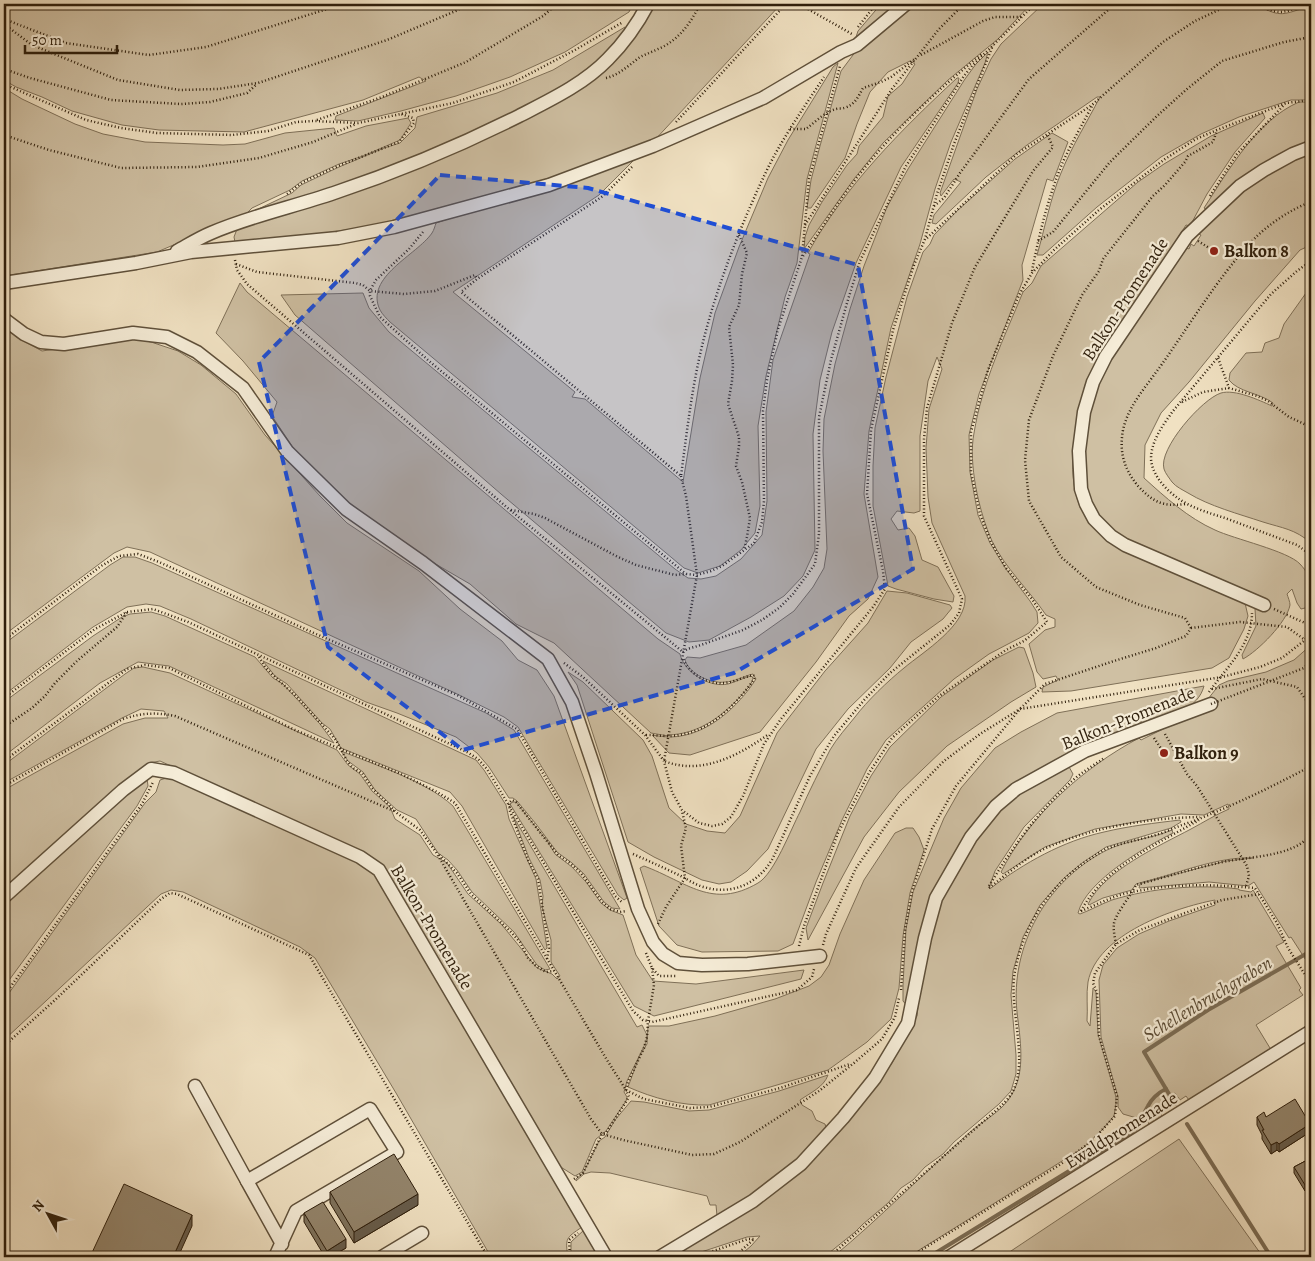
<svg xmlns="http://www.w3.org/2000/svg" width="1315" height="1261" font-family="Alegreya,serif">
<rect width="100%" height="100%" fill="#f0e1c2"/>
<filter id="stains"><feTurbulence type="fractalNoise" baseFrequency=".004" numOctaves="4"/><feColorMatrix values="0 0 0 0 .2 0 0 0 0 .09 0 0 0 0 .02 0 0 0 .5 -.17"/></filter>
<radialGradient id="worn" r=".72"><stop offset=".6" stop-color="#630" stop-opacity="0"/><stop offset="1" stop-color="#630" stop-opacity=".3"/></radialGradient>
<g fill="#cfc0a3" stroke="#7f7058">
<path d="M4 4H633L629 12 565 52 510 77 456 96 401 111 358 121 335 120 336 116 426 81 419 77 363 100 244 132 159 130 122 125 72 111 42 97 16 87 4 80Z"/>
<path d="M651 4H781L652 143 546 181 489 199 371 226 306 236 235 242 234 237 237 229 334 195 580 85Z"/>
<path d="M881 4H903L861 39 856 37 858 31Z"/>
<path d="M914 4H1031L998 39 948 80 883 143 854 179 804 249 805 237 809 225 822 202 847 165 857 154 859 146 883 117 888 96 902 84 915 64 910 61 888 72 870 92 857 124 845 158 811 208H807L811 180 820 146 841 71 856 51Z"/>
<path d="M1043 4H1255C1283 19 1282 14 1311 6V100H1291L1239 117 1201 134 1161 157 1097 207 1043 255H1037C1045 228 1050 199 1061 173 1072 146 1087 122 1100 97H1097L1027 145 986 177 936 224 932 223 934 215 961 182 954 179 941 196 940 193 977 89 991 59 1001 44Z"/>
<path d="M625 27V35L602 59 550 96 437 152 281 205 250 213 292 193 301 185 339 167 384 148 400 143 415 128 417 117 497 93 553 70Z"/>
<path d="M988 52 985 63 951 142 935 189 920 244 891 328 869 431 864 494 878 577 868 599 849 616 816 662 760 732 690 755 669 753 652 735C658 736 665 737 671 737 707 736 738 707 756 679L753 674C744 676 734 682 725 682 711 684 689 674 685 660L687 657 700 658 746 645 794 611 813 587 824 568 827 549 823 451 824 419 835 364 850 309 864 266 887 207 908 169 965 79 976 64Z"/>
<path d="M838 63 807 179 797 263 785 297 766 376 758 426 760 506 755 533 741 550 720 566 698 573 684 568 390 322C387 319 382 314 380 310 364 277 417 255 432 233 434 230 435 226 436 223L638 156 599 195 453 292 575 392 572 397 585 399 683 482 700 378 715 313 739 247 768 178 788 140 833 67Z"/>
<path d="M957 78H959L958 83 901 167 856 263 832 332 820 380 813 434 815 550 803 576 784 596 751 617 709 640 689 642 666 633 501 494 295 315 281 295 363 293 369 308 389 332 675 569 688 578 701 579 716 576 741 559 762 535 767 501 766 412 773 360 810 254 808 253C845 186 901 130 957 78Z"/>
<path d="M4 88 22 99 75 124 103 134 145 142 223 145 245 144 285 133 334 128 337 136 366 126 408 118 411 123 400 140 363 156 339 164 302 181 290 190 252 208 246 214 157 252 4 276Z"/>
<path d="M1299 102H1311V143L1207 210 1204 208C1228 171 1257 120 1299 102Z"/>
<path d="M1263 113 1265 118 1235 152 1207 194 1190 226 1186 225 1085 385C1076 423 1065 469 1080 507 1083 513 1089 520 1093 526L1245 603 1248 616 1244 629 1229 658 1212 668 1071 691 1042 692 1043 687 1058 680 1056 676 1043 679 1037 672 1029 644 1045 630 1055 627V619L1046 615C1029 590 1005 568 992 541 979 512 968 463 974 433 982 383 1004 338 1023 292L1032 283 1041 266 1138 182 1164 164 1211 136Z"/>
<path d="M1052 133 1068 142 1053 181 1047 179 1022 265 1023 280 979 394 969 435 970 472 978 515 990 543 1006 569 1030 601 1037 612 1038 623 1029 633 989 654 954 679 886 740 867 769 842 820 816 882 793 944 778 951 702 952 677 945 659 926 640 868 644 866C687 882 712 910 758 883 774 874 791 829 800 812 809 791 820 770 830 750 837 738 847 727 855 717 867 701 888 681 904 668 923 652 968 625 965 596L932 523 928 497 926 448 929 409 942 369 937 357 928 381 920 436V511L914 513 897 511 891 519 898 530 909 528 915 536 922 560 938 567 954 596 953 602 934 599 896 589 888 586 873 506V466L875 428 886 377 907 297 923 252 930 244 934 235 958 210 1015 159Z"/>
<path d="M1311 151V245L1300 250 1255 301 1189 382 1161 413 1145 445 1144 478C1165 497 1188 518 1215 530 1234 539 1288 551 1300 564 1314 579 1312 589 1309 607L1301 609 1297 603 1292 589 1287 594C1288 597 1290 602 1290 605 1287 622 1258 651 1243 659L1242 655 1256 626 1255 609 1257 605 1125 541 1107 528 1085 493 1082 467 1089 405 1111 357 1187 248 1189 249 1191 244 1194 246 1201 235 1199 234 1200 231 1235 198 1273 170Z"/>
<path d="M240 283 247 292 658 639 680 654C684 672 709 688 728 684 735 682 743 678 751 676L753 678C752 685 745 691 740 697 720 718 698 734 668 735V736L651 733 554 643 516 624 470 584 427 559 350 505 294 449 272 416 277 402 243 361 216 333Z"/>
<path d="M1311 286V543C1295 529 1282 528 1263 522 1239 514 1209 506 1188 493 1183 490 1176 487 1172 482 1170 479 1165 473 1164 469 1158 449 1202 399 1221 393 1235 389 1259 400 1272 406L1273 403C1260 393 1238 392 1229 380L1230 373 1246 353 1262 352 1265 343 1279 338 1284 324Z"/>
<path d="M4 327 18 338 42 351 132 338 151 342 178 351 201 365 236 394 265 435 320 496 347 523 419 571 460 609 502 641 518 660 537 670 554 696 627 898 624 900 618 895 518 727 504 717 455 693 150 552 127 547 114 553 4 635Z"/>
<path d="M123 557H135L152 563 486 713 514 730 620 909 612 908 604 902 584 874 572 863 557 852 536 824 517 801 513 798H509L489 767 477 753 456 737 397 713 366 702 191 619 160 606 146 604 127 607 93 627 4 695V644L110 565Z"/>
<path d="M887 591 907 593 950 605 952 608 943 619 911 642 890 668 848 709 816 749 768 849 747 871 731 882 719 884 702 880 654 857 628 842 577 685 568 672 583 682 643 740 652 756 669 808 686 824 707 831 725 833 740 816 777 733 825 671 868 623Z"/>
<path d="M151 612 165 616 255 657 273 678 283 684 320 724 334 743 169 666 138 662 100 683 4 756V702L93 636 122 617 130 614Z"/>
<path d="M1311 645V968L1291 937 1289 938 1254 882 1248 886 1209 882 1139 888 1140 884 1142 883 1226 861 1253 858C1219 856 1176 874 1143 882L1136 884 1132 890 1103 898 1089 905 1088 904C1105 870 1159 846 1191 829 1204 822 1215 815 1229 809L1228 804 1204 815 1181 814 1095 829 1045 847 1003 874 1001 872C1030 815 1083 768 1139 738L1141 740 1163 729 1208 699 1219 685 1228 681 1266 672 1294 660Z"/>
<path d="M1019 647 1024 648 1033 673 1036 687 1011 702 947 746 899 792 864 837 808 940 806 928 823 883 850 816 871 776 890 747 941 697 993 660Z"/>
<path d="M263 661 476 760 484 770 506 805 509 819 536 879 547 948 545 950 462 806 450 792 341 748 330 729 322 723 287 684 275 676Z"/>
<path d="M143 667 170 673 337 750 348 765 360 774 372 791 390 807 395 819 420 835 433 855 447 863 468 894 502 925 537 968 552 974 557 979 560 976 551 962V940L542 907 543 896 540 880 529 858 513 816 637 1027 642 1025 647 1035 646 1042 627 1081 624 1092 627 1097 626 1101 606 1131 596 1139 582 1172 575 1176 556 1164 383 868 365 853 160 761 149 763 4 894V790L123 724 145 718H168L164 711 141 709 122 718 4 783V765L125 674 134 668Z"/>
<path d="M1204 686C1198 709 1173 714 1153 723L1149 717 1136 725 1138 728 1016 785 948 867 908 1007 903 1001V985L906 929 913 892 944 818 961 788 995 748 1021 732 1057 713Z"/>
<path d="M341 751C375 765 426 781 453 806L550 969 545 970 537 965 514 932 472 892 457 870 448 860 438 853 416 819 397 810 375 790 363 772 348 761Z"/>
<path d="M1068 765 1073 774 1070 780 1024 827 995 871 989 888H991C1024 863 1063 841 1104 832 1129 826 1155 823 1180 820L1181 822 1171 828 1106 847 1082 863 1063 879 1040 905 1023 937 1013 971 1011 995 1016 1055V1074L1011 1091 999 1104 954 1142 943 1154 925 1167 913 1180 901 1188 888 1203 863 1224 855 1232 824 1257H738L751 1246 760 1236 747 1237 686 1257H663L798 1172 837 1135 867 1098 892 1063 917 1016 920 984 940 901 976 836 1009 800Z"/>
<path d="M173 776 348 854 374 873 582 1227C566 1238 565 1238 568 1257H491L396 1093 315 958 300 947 183 892 171 890 161 894 4 1040V1000L145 803 156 792 160 780Z"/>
<path d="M147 778 148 786 137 806 4 987V904L138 782Z"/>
<path d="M513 802H516L548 842 555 854 572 867 586 882 601 903 610 910 623 915 636 955 653 981 696 984 804 970 801 979 654 1016 634 1006 510 804Z"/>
<path d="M906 828H913L919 837 924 850 910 893 903 936 899 988 891 1019 867 1042 828 1070 709 1105C681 1106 653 1098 628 1087L639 1057 647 1044 648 1026H669L715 1016 775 999 809 986 821 977 829 965 840 934 864 880 895 833Z"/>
<path d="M1172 830 1173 833C1145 847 1086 881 1078 913L1080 914C1091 910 1101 904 1112 900 1151 888 1198 884 1239 889V890L1251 892 1253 890 1284 942 1276 946 1301 988 1299 990 1303 995 1256 1025 1273 1053 1191 1103 1186 1096 1180 1100 1175 1093 1164 1100 1169 1108 1160 1113 1165 1120 1152 1129 1147 1121 1123 1114 1118 1107V1097L1101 1037 1099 980 1103 965 1117 948 1139 934 1169 921 1215 905V900C1174 908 1097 934 1088 982 1086 994 1088 1008 1087 1021L1090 1026 1093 988 1096 992 1098 1034 1116 1097V1104L1114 1116 1102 1130 1083 1148 908 1257H833C880 1218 924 1173 970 1132 984 1120 1003 1111 1012 1094 1026 1071 1020 1038 1017 1012 1010 946 1047 880 1107 850 1127 840 1151 839 1172 830Z"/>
<path d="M828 1075C824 1087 810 1093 800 1100L802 1105 812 1111 816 1120 825 1124 827 1131 803 1157 762 1189 717 1216 716 1205H710L707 1196 610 1173 591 1172 584 1174 576 1181V1179L583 1173 599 1141 605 1137 615 1120 631 1101 644 1102 689 1111 709 1110 779 1091Z"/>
<path d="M1179 1139 1263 1257H1002Z"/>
<path d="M584 1230 601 1257H571V1242Z"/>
</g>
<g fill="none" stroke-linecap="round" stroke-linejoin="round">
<g stroke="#7b6c54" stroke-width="4">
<path d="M1175 1104 1144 1052 1208 1010 1311 951"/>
<path d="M1187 1124 1271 1257"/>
<path d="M929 1257 1131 1133C1143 1124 1141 1117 1148 1106 1152 1098 1158 1093 1166 1089"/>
</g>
<g stroke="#5f503a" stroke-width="15">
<g id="minor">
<path d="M177 251C188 245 199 238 211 233 250 216 293 207 334 193 397 172 459 146 519 116 550 100 584 84 608 59 625 42 637 25 648 4"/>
<path d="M4 283 136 263 191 252 338 238 394 227 549 185 653 146 763 98 841 52 857 45 906 4"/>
<path d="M4 319 24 334 41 342 64 344 133 333 167 337 197 352 243 388 287 451 346 509 423 563 548 659 572 702 596 773 638 909 653 942 663 954 678 963 702 965 748 964 820 956"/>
<path d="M1264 605 1125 545 1111 536 1094 519 1086 504 1081 489 1079 451 1084 412 1093 382 1106 356 1187 236 1240 186 1264 170 1293 154 1311 147"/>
<path d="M4 897 123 790 151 769 174 773 360 857 379 870 606 1257"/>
<path d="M195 1086 247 1181"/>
<path d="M275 1257 296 1211 397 1152 370 1109 247 1181 282 1244"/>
<path d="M382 1257 422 1233"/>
<path d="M660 1257 753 1201 801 1164 843 1118 875 1078 908 1023 925 938 936 898 971 837 996 806 1016 789 1085 751 1211 704"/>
<path d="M949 1257 1311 1031"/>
</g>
</g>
<g stroke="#2f1f0c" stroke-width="2.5" stroke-dasharray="1 2.5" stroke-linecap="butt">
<path d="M799 4 852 34"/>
<path d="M1258 4C1284 19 1285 9 1311 4"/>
<path d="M4 19 66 43 149 55 206 47 343 4"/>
<path d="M4 24 32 45 118 80 180 90 218 89 258 83 387 40 458 10 467 4"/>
<path d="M858 27 876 4"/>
<path d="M921 55 983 21 995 17H1021"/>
<path d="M4 69 30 78 111 100 181 104 210 102 247 93 257 84"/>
<path d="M606 78C619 75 629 65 640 57 646 54 652 52 658 49 678 41 691 23 700 4"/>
<path d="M4 84 86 120 121 128 157 133 232 135 268 131 296 122 314 121 358 123 453 103 514 82 575 50 623 22"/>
<path d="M317 120 382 97 466 62 543 16 557 4"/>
<path d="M676 122 786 4"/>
<path d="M790 129H806C815 122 825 112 836 109 839 108 842 109 844 108 855 105 858 97 863 88L881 82 891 77 916 58"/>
<path d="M4 135 49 150 121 168 197 167 259 158 313 142 356 124"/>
<path d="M632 167 603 196 477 279 461 292 681 476C687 431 692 386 703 342 717 286 740 227 765 174 781 140 803 109 824 77"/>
<path d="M287 194 303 182 338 166 399 142 414 123 413 118 401 114"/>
<path d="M1210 196 1237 154 1285 104"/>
<path d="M934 206 944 198 960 173 1029 79 1115 4"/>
<path d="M805 225 892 89 939 29 964 4"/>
<path d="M423 232 409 249 376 280 372 287 370 291V296L380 317 429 361 686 574"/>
<path d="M739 235 747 253 742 274 739 305 729 327 733 365 732 381 728 404 739 437V446L736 466 742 482 750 518 747 537 744 550"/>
<path d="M927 238 1017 154 1092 105 1163 42 1195 21 1231 4"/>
<path d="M1038 241 1053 232 1110 162 1157 116 1187 89 1222 61 1284 42 1311 37"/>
<path d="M1198 241 1214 251"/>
<path d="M803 256C820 231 836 205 855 180 891 133 936 91 982 54"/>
<path d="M235 260 237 270 247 284 510 510 683 652"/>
<path d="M1311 261 1297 271 1271 294 1173 411C1163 425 1151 441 1151 459 1152 475 1166 490 1179 499 1192 508 1209 513 1225 518 1249 527 1273 536 1297 545L1311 555"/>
<path d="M236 264 257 272 355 283 363 285 370 291 404 294 435 291 475 275 477 279"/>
<path d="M1032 271C1039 235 1048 198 1062 164 1071 144 1082 125 1092 106"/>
<path d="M1218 358 1229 388 1257 396 1268 401 1289 417 1311 427"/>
<path d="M1182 402 1203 392 1229 388"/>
<path d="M681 476 686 496 697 575 664 761C702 776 739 755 769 734"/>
<path d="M1185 504C1163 507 1153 502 1138 486 1124 469 1119 452 1123 430 1128 407 1144 389 1157 371 1189 327 1216 279 1254 239 1269 224 1291 209 1311 202"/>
<path d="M511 510 534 514 545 518 618 557 636 565 675 575 686 574 697 575 711 571 722 566 754 543 762 522 764 501 763 411 767 380 778 329 802 257 809 179 840 66"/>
<path d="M1274 609 1305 623 1311 628"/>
<path d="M1191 628 1185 618 1140 605 1096 587 1061 557 1029 501 1025 460 1029 420 1053 356 1082 295 1099 271 1103 259 1153 196 1165 185 1185 162 1188 156 1213 142 1217 130"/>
<path d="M1191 628 1240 622 1287 627 1305 640"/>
<path d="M4 640 101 566 119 556 138 554 159 562 316 634 457 695 517 729 615 896 623 903"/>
<path d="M683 652 687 649 698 646 743 630 762 620 779 608 793 594 815 564 819 534V417L831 360 847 303 860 261 906 166 964 76 972 66 1035 4"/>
<path d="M259 657 265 667 275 677 296 696 336 740 347 761 353 768 362 773 372 788 397 813 420 830 436 852 591 1119 602 1134 623 1140 692 1155 714 1154 740 1142 819 1091 854 1063 882 1039 895 1017 899 998"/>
<path d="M564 663 583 677 645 735 664 761 672 792 682 810 699 823 712 826 722 824 731 817 743 796 764 744 781 719 873 607 885 589 883 571 867 494 871 430 893 330 914 265 925 239 937 194 954 144 993 45"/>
<path d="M1212 689 1262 679 1297 687 1311 707"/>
<path d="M1209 692C1226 668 1252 645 1252 613"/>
<path d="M4 698 95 629 127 612 153 609 188 622 467 752 478 759 487 769 633 1011 643 1020 652 1022 797 990 812 977 814 969"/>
<path d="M4 727 32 708 45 696 55 683 77 661 117 627 127 612"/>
<path d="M1165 734 1187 774 1197 786 1247 866 1249 876 1246 886"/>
<path d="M646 735C654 735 661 736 669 736 706 735 732 709 753 681L755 677 753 675C744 677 734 682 725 683 709 685 688 674 683 658"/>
<path d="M1154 738 1164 753"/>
<path d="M4 761 127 669 145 665 169 668 295 730 401 774 437 792 455 803 607 1060 626 1090 644 1099 690 1108 709 1107 780 1088 850 1064"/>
<path d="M4 786 123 719C141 713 156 712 175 716L396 812"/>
<path d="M633 854C649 861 664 868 679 875 687 879 695 885 704 887 732 896 759 883 773 858L810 776 834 736 865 699 890 673 950 625 959 613 962 599 924 516V439L927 408 952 323 975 267 1033 171 1053 147 1047 134"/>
<path d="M439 855 457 873 471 894 510 931 520 942 528 958 536 966 546 972 554 971"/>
<path d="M989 886C1012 848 1037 813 1070 783 1080 773 1093 766 1104 758"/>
<path d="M989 888C1007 874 1025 858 1046 848 1094 827 1148 818 1200 817"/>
<path d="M1081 911C1094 906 1107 899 1120 895 1165 883 1210 884 1255 888L1277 923 1288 948 1311 984"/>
<path d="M1081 911C1105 866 1156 845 1199 820"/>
<path d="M658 924 666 907 685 878 681 846 686 828 682 811"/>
<path d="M1116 944C1115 938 1113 930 1114 924 1114 916 1132 894 1136 885 1162 878 1188 870 1214 864 1242 856 1293 859 1311 834"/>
<path d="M823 945 826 934 856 868 899 807 944 761 980 734 1020 709 1222 677 1260 667 1282 658 1305 640 1311 631"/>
<path d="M799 946 804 926 838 833 869 773 892 738 939 696 1006 650 1024 641 1047 622 1032 599 1006 568 991 542 980 514 971 472V432L988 370 1019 295 1032 273 1055 249 1099 210 1165 159 1196 139 1217 130 1286 103 1311 100"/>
<path d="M646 953 652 968 659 976H677"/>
<path d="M547 959 549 948 538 879 528 860 510 811 509 803 512 800 516 802 558 855 570 863 581 873 602 902 610 909 620 912 627 911"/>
<path d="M901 990 905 930 912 892 932 829 956 786 1020 709 1045 684 1114 661 1156 648 1186 636 1191 628"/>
<path d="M4 996 142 804 153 782"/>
<path d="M4 1046 55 1000 161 899 170 893 177 894 309 955 488 1257"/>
<path d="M574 1179 583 1173 602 1134 606 1133 629 1097 626 1090 628 1082 644 1048 647 1037 648 1021 654 985 652 968"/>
<path d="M570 1257 569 1240 578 1233"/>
<path d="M696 1257 748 1239H754"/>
<path d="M734 1257 754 1239"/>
<path d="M829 1257 1001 1106C1005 1102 1010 1097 1013 1091 1029 1059 1008 1007 1015 971 1024 925 1049 886 1088 860 1095 856 1101 851 1108 848 1125 842 1144 839 1162 833 1172 829 1181 825 1191 822 1232 806 1272 787 1311 766"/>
<path d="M910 1257 1061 1164 1092 1141 1115 1116 1117 1096 1099 1036 1097 992 1093 983 1095 973 1116 944 1140 930 1185 913 1222 900 1259 894"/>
</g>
<use href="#minor" stroke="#f5ecd7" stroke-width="12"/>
<path stroke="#2f1f0c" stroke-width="2.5" stroke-dasharray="1 2.5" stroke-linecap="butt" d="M1211 704 1304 668 1311 661"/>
</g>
<g fill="#7e725c" stroke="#2f1f0c">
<path d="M1257 1117H1266L1310 1132 1279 1152 1277 1150 1271 1154 1262 1139V1135L1257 1125Z"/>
<path d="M1311 1158 1305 1191 1294 1173V1167Z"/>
<path d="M330 1192 418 1205 354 1243 330 1203Z"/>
<path d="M304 1213 346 1248 330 1257H325L304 1222Z"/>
</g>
<g fill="#675c4b" stroke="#2f1f0c">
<path d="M1310 1124V1132L1279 1152V1144Z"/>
<path d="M1277 1142V1150L1271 1154V1145Z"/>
<path d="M1311 1181V1187L1305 1191V1185Z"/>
<path d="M418 1194V1205L354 1243V1232Z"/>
<path d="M192 1215V1226L178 1257H173Z"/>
<path d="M346 1239V1248L330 1257H327V1251Z"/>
</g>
<g fill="#93846b" stroke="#2f1f0c">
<path d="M1295 1099 1310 1124 1279 1144 1277 1142 1271 1145 1262 1130H1264L1257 1117 1264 1112 1266 1117Z"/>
<path d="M394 1154 418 1194 354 1232 330 1192Z"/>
<path d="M1311 1158V1181L1305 1185 1294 1167Z"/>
<path d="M124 1184 192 1215 173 1257H90Z"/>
<path d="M323 1202 346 1239 327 1251 304 1213Z"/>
</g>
<path fill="#1d4ed8" fill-opacity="0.2" stroke="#1d4ed8" stroke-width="4" stroke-dasharray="10 6" stroke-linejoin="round" d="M440 175 588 188 858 265 913 569 734 673 463 750 328 647 259 362Z"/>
<g fill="#8f2418" stroke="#f5ecd7" stroke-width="2">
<circle cx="1214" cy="251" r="5"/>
<circle cx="1164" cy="753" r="5"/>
</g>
<g text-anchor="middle" stroke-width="4.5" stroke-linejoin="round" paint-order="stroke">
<g font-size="18" font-weight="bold" fill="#2f1f0c" stroke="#f5ecd7" text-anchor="start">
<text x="1224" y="257">Balkon 8</text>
<text x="1174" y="759">Balkon 9</text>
</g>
<g font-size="18" fill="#2f1f0c" stroke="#f5ecd7">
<text transform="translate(1125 299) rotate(-57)" y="6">Balkon-Promenade</text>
<text transform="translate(1128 718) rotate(-22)" y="6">Balkon-Promenade</text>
<text transform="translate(432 927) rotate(59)" y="6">Balkon-Promenade</text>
<text transform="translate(1121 1130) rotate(-32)" y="6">Ewaldpromenade</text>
</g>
<g font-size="19" font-style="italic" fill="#5b4c36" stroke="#f5ecd7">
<text transform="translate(1207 998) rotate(-31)" y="7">Schellenbruchgraben</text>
</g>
</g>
<rect width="1315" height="1261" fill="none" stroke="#f0e1c2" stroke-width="20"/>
<rect x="5" y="5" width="1305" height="1251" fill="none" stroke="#2f1f0c" stroke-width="2.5"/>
<rect x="10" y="10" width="1295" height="1241" fill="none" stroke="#2f1f0c"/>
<g transform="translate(48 1214) rotate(310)" stroke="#f5ecd7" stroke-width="4" paint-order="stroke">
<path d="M0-4L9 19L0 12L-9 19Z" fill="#2f1f0c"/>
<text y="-8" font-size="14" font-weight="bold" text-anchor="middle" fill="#2f1f0c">N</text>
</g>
<path d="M25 45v8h92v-8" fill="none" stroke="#2f1f0c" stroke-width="2.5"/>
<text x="32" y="45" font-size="15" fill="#2f1f0c" stroke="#f5ecd7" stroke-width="4" paint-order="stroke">50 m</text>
<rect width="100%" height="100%" filter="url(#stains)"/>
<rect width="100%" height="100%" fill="url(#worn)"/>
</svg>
